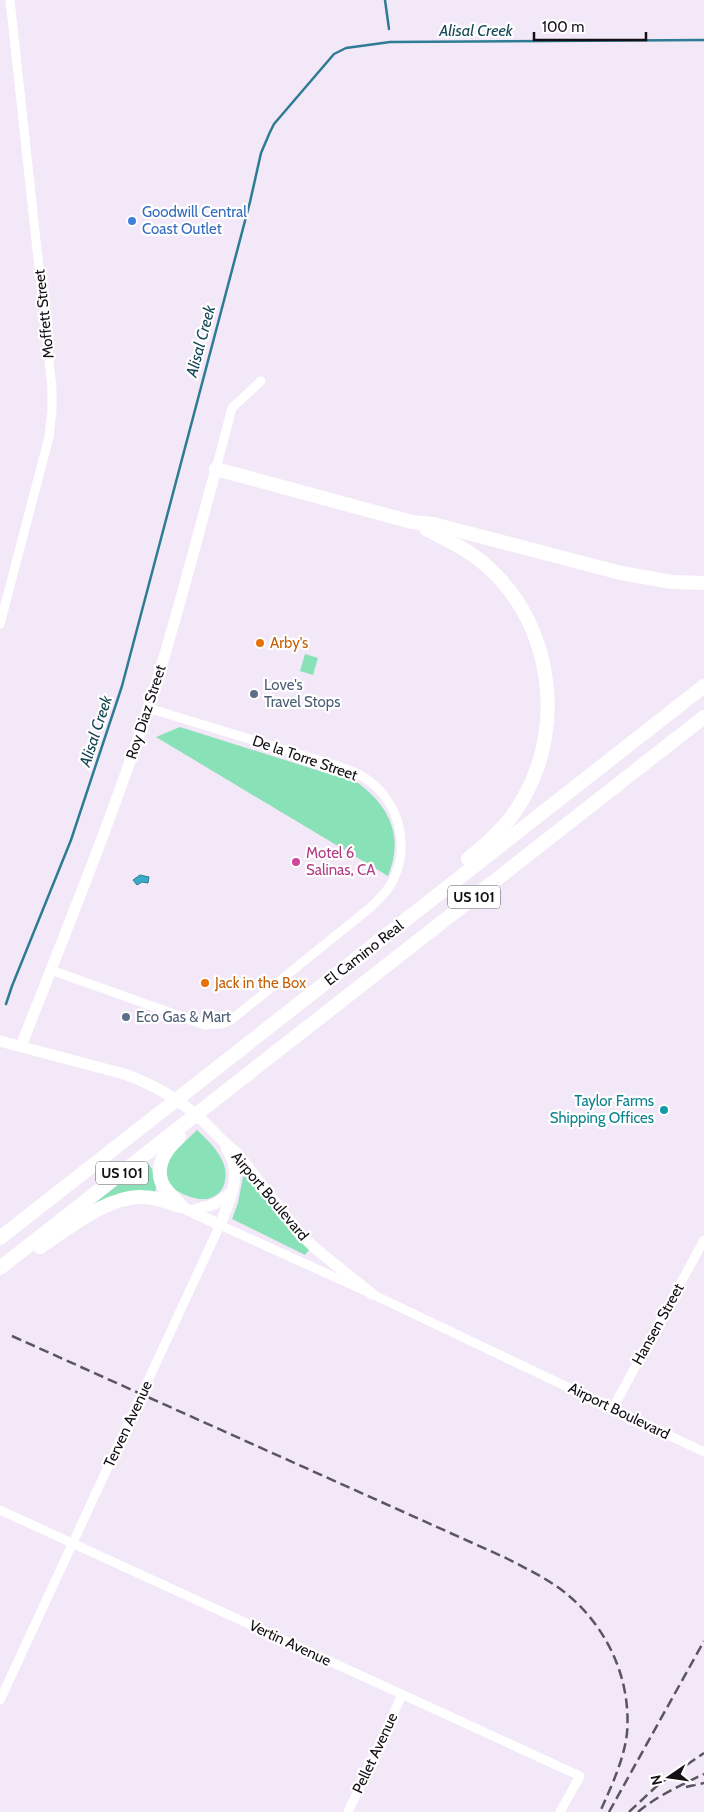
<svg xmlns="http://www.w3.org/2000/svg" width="704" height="1812" font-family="Cabin,sans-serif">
<rect width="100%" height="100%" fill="#f3e8f8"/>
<g fill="#89e1b7">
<path d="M305 654 318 658 313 675 300 671Z"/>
<path d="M180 727 358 783C390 807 404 837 388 876L156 737Z"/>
<path d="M197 1130C211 1143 232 1163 224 1185 221 1193 215 1197 207 1199 197 1201 173 1192 169 1183 166 1177 165 1166 166 1160Z"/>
<path d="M147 1162C155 1172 158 1180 155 1193L91 1206Z"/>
<path d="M248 1174 309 1250 305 1255 232 1219 238 1203 243 1177Z"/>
</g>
<path fill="#38abc9" stroke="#2d7c93" d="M140 875 149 877 148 883 142 882 137 885 133 880Z"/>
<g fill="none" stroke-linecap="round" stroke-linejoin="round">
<g stroke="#2d7c93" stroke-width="2.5">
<path d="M385 0 389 29"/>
<path d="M6 1004 12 986 71 840 122 686 250 202 261 153 270 132 274 124 334 54 346 48 390 42 704 40"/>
</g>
<g stroke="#fff" stroke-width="9">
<path d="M216 469 232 408 261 381"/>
<path d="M0 624 49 437 52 411V388L10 0"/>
<path d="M51 970 205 1025 222 1024 231 1020 371 907C378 900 386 893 391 884 413 846 398 796 360 775 353 771 345 769 338 766L148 708"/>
<path d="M613 1408 704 1240"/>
<path d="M0 1510 580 1776 560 1812"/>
<path d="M0 1700 220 1225 372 1294 704 1452"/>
<path d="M348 1812 402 1695"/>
</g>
<g stroke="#fff" stroke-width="11">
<path d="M0 1041 124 1074C153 1084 180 1100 203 1121 215 1132 224 1144 237 1153L299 1233 316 1249 372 1294"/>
<path d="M21 1046C65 934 110 823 148 709 174 630 194 549 216 469"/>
<path d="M180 1206 220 1225C227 1206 239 1184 233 1163 232 1158 229 1153 226 1148"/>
<path d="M190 1211 215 1204 232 1192"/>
</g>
<g stroke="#fff" stroke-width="14">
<path d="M216 469 412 522 433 524 621 573 672 582 704 583"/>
<path d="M426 529C449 541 471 551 490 569 552 626 565 725 524 797 511 822 490 841 468 859"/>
<path d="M179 1137C165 1150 153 1168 164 1187 168 1193 174 1199 180 1205"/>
<path d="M0 1238 704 686"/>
<path d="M40 1247C68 1229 108 1195 143 1197 155 1197 168 1202 180 1206"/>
<path d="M0 1268 704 717"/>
</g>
<g stroke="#5b555d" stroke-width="2.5" stroke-dasharray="10 5" stroke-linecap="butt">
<path d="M12 1336 506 1558C521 1566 536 1573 550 1582 601 1614 632 1673 627 1733 624 1760 611 1787 600 1812"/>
<path d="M686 1787 704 1783"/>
<path d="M609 1812 704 1641"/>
<path d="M629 1812 659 1784 704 1753"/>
<path d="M638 1812C657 1796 681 1785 704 1774"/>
</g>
</g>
<circle fill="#3f7fe0" stroke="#fff" stroke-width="2" cx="132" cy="221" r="5"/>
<g fill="#e8710a" stroke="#fff" stroke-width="2">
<circle cx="260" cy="643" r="5"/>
<circle cx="205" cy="983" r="5"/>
</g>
<g fill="#5c6f8a" stroke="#fff" stroke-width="2">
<circle cx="254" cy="694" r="5"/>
<circle cx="126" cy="1017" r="5"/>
</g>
<circle fill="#d1479c" stroke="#fff" stroke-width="2" cx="296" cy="862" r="5"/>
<circle fill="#0f9aa8" stroke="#fff" stroke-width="2" cx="664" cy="1110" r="5"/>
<g text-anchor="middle" stroke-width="4.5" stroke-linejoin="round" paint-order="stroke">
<g fill="#fff" stroke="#5a585b" stroke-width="1">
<rect x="448" y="885.5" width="52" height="23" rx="4"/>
<rect x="96" y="1161.5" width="52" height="23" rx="4"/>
</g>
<g font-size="14" font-weight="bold" fill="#141015">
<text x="474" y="902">US 101</text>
<text x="122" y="1178">US 101</text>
</g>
<g font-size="15" fill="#366cbe" stroke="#fff" text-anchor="start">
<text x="142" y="217">Goodwill Central<tspan x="142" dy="17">Coast Outlet</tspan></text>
</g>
<g font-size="15" fill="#141015" stroke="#fff">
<text transform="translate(44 314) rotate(-96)" y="5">Moffett Street</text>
<text transform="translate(146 712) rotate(-72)" y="5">Roy Diaz Street</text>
<text transform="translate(305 758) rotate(19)" y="5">De la Torre Street</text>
<text transform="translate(364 953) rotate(-38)" y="5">El Camino Real</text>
<text transform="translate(270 1196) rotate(50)" y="5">Airport Boulevard</text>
<text transform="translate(658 1324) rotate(-61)" y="5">Hansen Street</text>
<text transform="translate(619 1411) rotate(26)" y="5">Airport Boulevard</text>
<text transform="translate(128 1424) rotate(-65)" y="5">Terven Avenue</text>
<text transform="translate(290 1643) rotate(25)" y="5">Vertin Avenue</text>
<text transform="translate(375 1753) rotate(-65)" y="5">Pellet Avenue</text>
</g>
<g font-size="15" fill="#c56008" stroke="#fff" text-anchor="start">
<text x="270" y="648">Arby's</text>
<text x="215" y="988">Jack in the Box</text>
</g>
<g font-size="15" fill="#4e5e75" stroke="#fff" text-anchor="start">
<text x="264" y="690">Love's<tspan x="264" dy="17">Travel Stops</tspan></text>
<text x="136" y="1022">Eco Gas &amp; Mart</text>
</g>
<g font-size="15" fill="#b23c85" stroke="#fff" text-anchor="start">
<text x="306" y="858">Motel 6<tspan x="306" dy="17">Salinas, CA</tspan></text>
</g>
<g font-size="15" fill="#0d838f" stroke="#fff" text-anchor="end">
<text x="654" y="1106">Taylor Farms<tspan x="654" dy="17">Shipping Offices</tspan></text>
</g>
<g font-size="16" font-style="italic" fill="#164754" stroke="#fff">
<text x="476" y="36">Alisal Creek</text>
<text transform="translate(200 341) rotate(-75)" y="6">Alisal Creek</text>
<text transform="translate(95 731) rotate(-72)" y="6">Alisal Creek</text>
</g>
</g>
<g transform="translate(669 1777) rotate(257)" stroke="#ffffff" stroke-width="4" paint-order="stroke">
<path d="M0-4L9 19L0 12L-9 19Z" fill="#141015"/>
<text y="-8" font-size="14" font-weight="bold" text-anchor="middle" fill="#141015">N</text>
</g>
<path d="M534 32v8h112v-8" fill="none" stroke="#141015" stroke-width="2.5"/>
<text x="542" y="32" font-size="15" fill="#141015" stroke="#ffffff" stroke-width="4" paint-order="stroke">100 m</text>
</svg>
